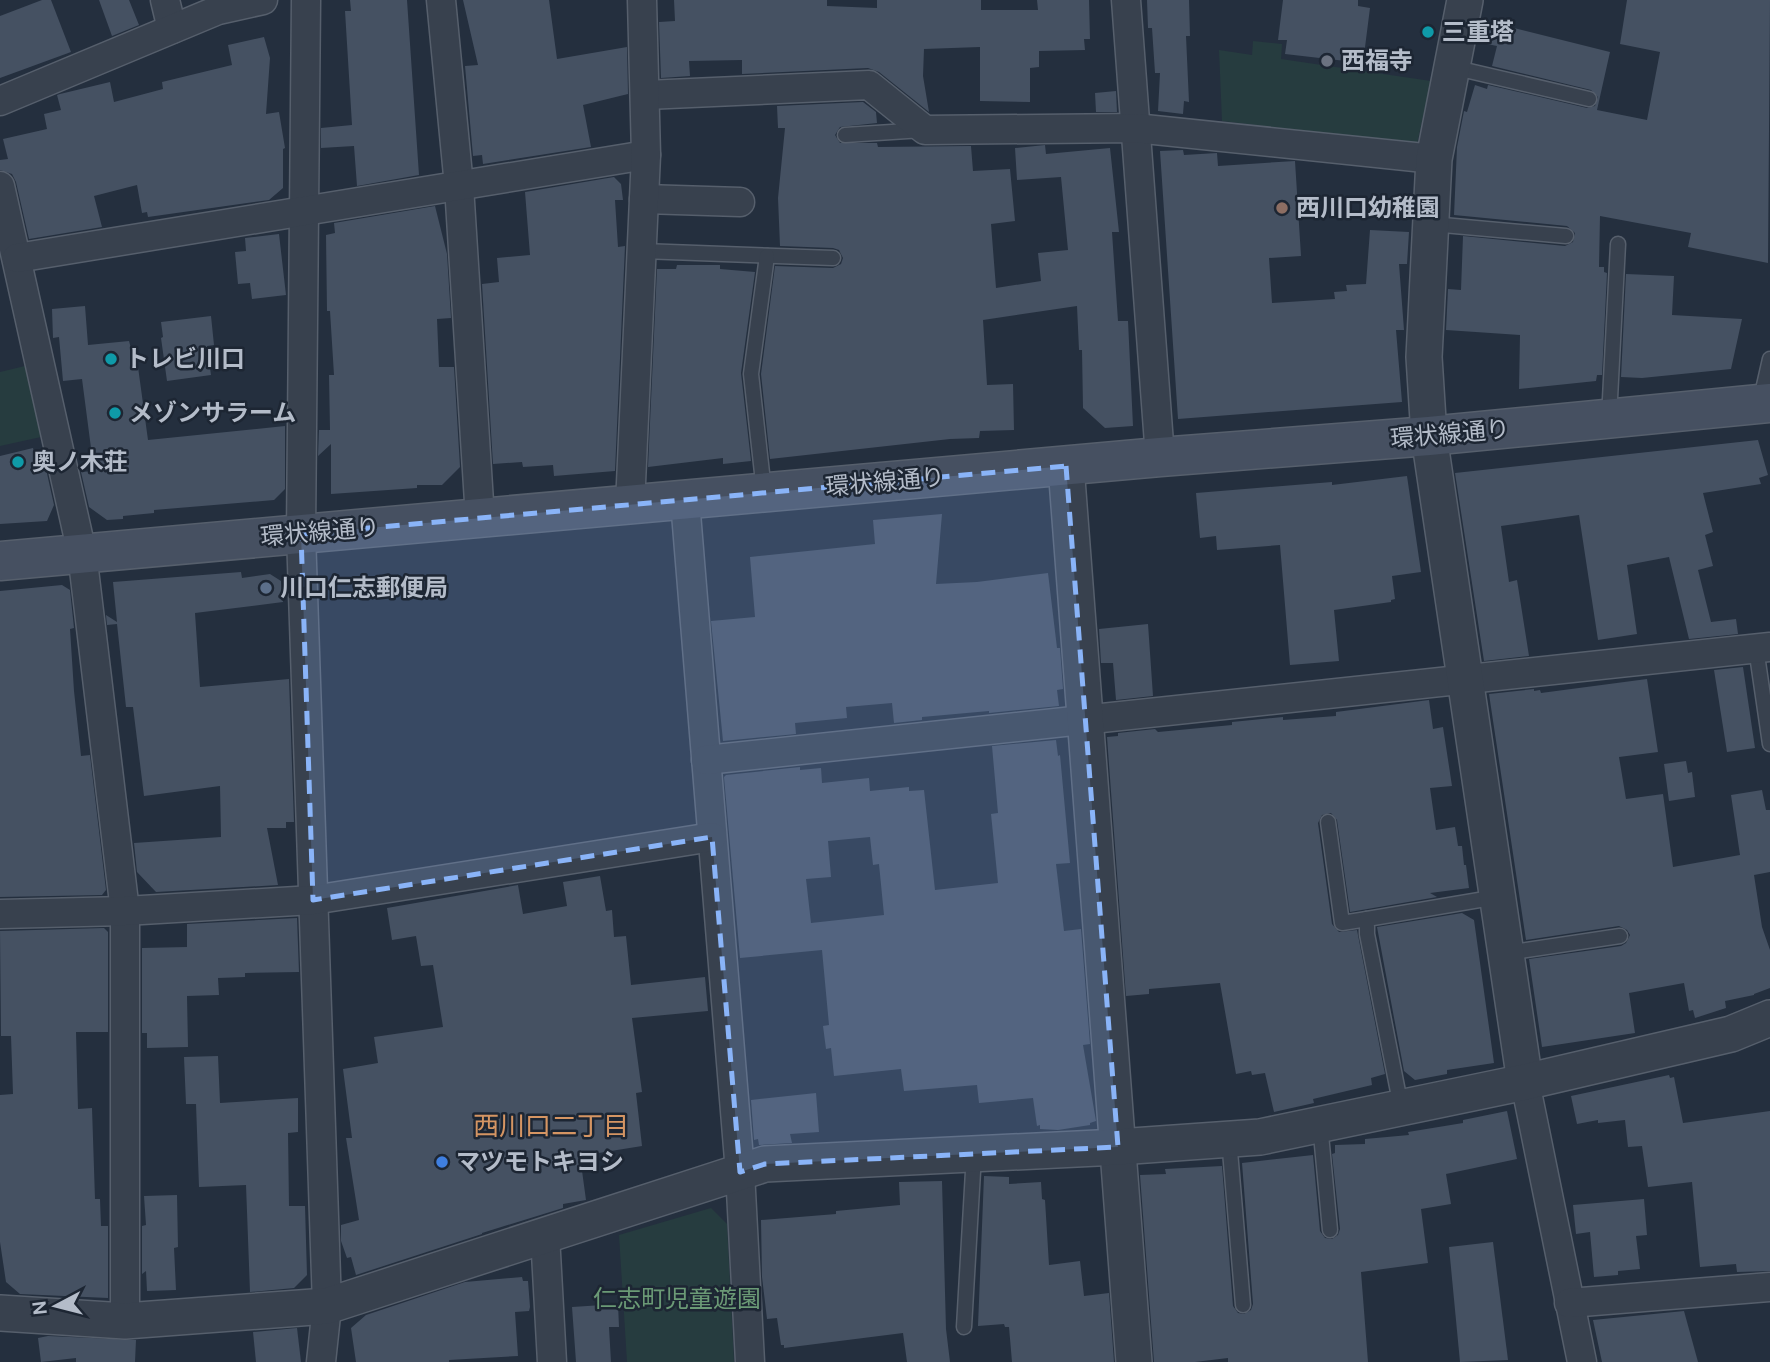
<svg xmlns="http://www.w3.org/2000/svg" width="1770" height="1362" font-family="'DM Sans','Noto Sans JP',sans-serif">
<rect width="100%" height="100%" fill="#242f3e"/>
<g fill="#263c3f">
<path d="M1253 41 1282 44 1281 59 1431 81 1417 144 1222 121 1219 50 1252 55Z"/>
<path d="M25 366 41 437 0 446V372Z"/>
<path d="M711 1208 727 1224 734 1362H627L619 1235Z"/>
</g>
<g fill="#455162" fill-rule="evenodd">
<path d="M42 0H51L71 52 0 78V16Z"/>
<path d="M99 0H129L139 25 112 36Z"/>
<path d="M350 0H407L419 175 357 186 354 146 321 148V128L352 125 345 11H351Z"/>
<path d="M463 0H549L557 59 627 47 628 94 583 105 591 147 483 164 482 155 473 156 465 66 478 65Z"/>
<path d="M674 0H827V6L877 8V0H981V10H1038L1037 0H1089L1090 39H1084L1085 50 1039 51V67L1030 68V102L980 101V47L924 49 923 76 929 112 879 72 868 68 742 74V60L689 61 690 76 661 78 659 22 675 21Z"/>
<path d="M1147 0H1189L1190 36H1186L1189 102 1184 101 1183 114 1158 111 1160 73H1155L1152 28H1148Z"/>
<path d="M1283 0H1358V6L1370 8 1363 63 1285 54 1287 40H1278Z"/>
<path d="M1627 0H1770L1768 263 1688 247 1691 233 1600 216 1599 267H1604V272L1607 273 1602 375H1597L1596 381 1519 389 1520 335 1446 330 1448 289 1461 290 1463 236 1565 246 1573 242 1575 233 1567 226 1454 215 1457 147 1464 111 1467 112 1475 85 1487 89 1488 85 1587 108 1595 106 1598 97 1591 90 1492 66 1497 46 1477 42 1482 20 1610 52 1597 110 1647 120 1660 52 1620 44Z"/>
<path d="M264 37 270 58 266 114 279 112 285 148 283 149V188L269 200 148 217 147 212 142 213 137 185 94 196 102 227 29 239 16 182 12 174 0 170V160L8 159 3 139 47 129 44 114 61 110 57 95 60 94 110 82 114 102 163 89 162 82 232 65 228 45Z"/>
<path d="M1116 91 1117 112H1096L1095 93Z"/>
<path d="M863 102 876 112 877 123 840 127 835 135 840 143H877L878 147 971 146 973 171 1010 169 1015 221 991 224 996 288 1041 281 1038 253 1068 250 1061 177 1017 180 1015 148 1045 145 1046 154 1110 148 1119 232H1112L1118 321H1128L1133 426 1105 428 1083 408 1082 350H1079L1077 306 983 320 987 385 1013 384 1014 430 980 431 979 438 950 439 770 459 761 374 775 266 833 268 841 264 843 258 839 250 833 248 780 246 778 198 785 128H778L777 106Z"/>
<path d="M1183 150 1184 155 1217 153 1218 166 1295 161 1301 256 1269 258 1272 303 1335 299 1334 292 1347 291 1346 285 1366 284 1370 230 1409 232 1407 264H1399L1404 330H1396L1402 402 1178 419 1160 151Z"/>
<path d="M614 177 621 184 623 200H615L618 247 625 246 615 471 554 476 553 465 523 467 522 462 493 464 482 284 499 282 497 258 530 255 525 192Z"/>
<path d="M435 206 447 254 451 318 437 319 439 367H454L460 467 442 485H417V488L331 494V444L318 456 319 430H330L329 375H334L330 311H327L326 235 335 233 334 223Z"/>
<path d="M279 234 286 295 252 299 250 283 238 284 235 252 246 251 245 238Z"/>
<path d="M677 265H720V269L755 272 741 373 751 461 723 464V458L648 467 657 269H676Z"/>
<path d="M1626 274 1674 276 1672 315 1742 319 1731 369 1642 378 1621 377Z"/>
<path d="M85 306 88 345 129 341 136 367H138L148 440 285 426V489L274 500 154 510V513L123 516V519L107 520 89 507 81 472 94 471 82 379 63 381 59 337 53 338 52 309Z"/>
<path d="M211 316 214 345 207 346 211 375 167 381 161 338 163 337 161 322Z"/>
<path d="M1758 440 1768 475 1759 478 1761 484 1703 493 1713 532 1705 535 1713 566 1698 570 1711 622 1736 619 1738 634 1689 639 1669 557 1627 565 1637 634 1598 640 1579 515 1501 526 1509 582 1517 580 1529 656 1484 661 1455 473Z"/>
<path d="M33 448 38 471 46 469 54 505 47 521 0 524V456Z"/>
<path d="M1407 476 1421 572 1392 576 1395 599 1391 600V602L1334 610 1339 661 1290 665 1280 545 1217 550 1216 536 1200 538 1196 493 1332 482V485Z"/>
<path d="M942 514 936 584 977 582 1048 573 1057 648H1060L1063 689 1057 690 1059 706 989 713V711L922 717V720L894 723 892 703 846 707 847 718 795 723 796 734 723 741 711 621 755 617 750 557 875 544 873 520Z"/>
<path d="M241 572 242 578 270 574 281 581 283 602 195 613 200 687 289 679 294 822H286V828H267L278 885 156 892 137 872 134 843 221 837 220 786 144 796 133 707H126L117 624 107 625 106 615 117 622 113 582Z"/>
<path d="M62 585 70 590 74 628 70 629 74 691 81 756 90 755 106 890 102 895 0 897V591Z"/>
<path d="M1148 624 1153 696 1116 700 1113 663H1101L1099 629Z"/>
<path d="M1743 667 1755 748 1727 752 1714 670Z"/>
<path d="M1647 679 1658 752 1619 757 1626 799 1663 794 1673 867 1740 855 1731 795 1762 790 1766 810H1770V872L1754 875 1762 927 1770 950V988L1754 994V995L1725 1001 1726 1008 1695 1018 1693 1010 1689 1011 1684 983 1629 993 1635 1033 1542 1047 1529 959 1621 946 1626 943 1630 935 1627 930 1619 926 1526 940 1489 694 1534 689V691L1540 690 1541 693Z"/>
<path d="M1429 700 1433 729 1443 727 1452 786 1430 788 1436 830 1455 827 1458 846H1462L1464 865H1466L1469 888 1430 893 1437 897 1350 912 1337 820 1331 813 1322 815 1318 823 1332 924 1339 932 1357 930 1385 1074 1371 1078 1372 1085 1313 1099 1314 1103 1274 1112 1265 1073 1252 1075 1251 1071 1236 1074 1220 983 1149 989V994L1126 996 1107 737 1118 736V733L1155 729 1158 732 1232 725V722L1283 717V720L1336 716V712Z"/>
<path d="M1056 740 1058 756 1060 755 1070 863 1056 864 1064 931 1081 929 1090 1044 1083 1045 1096 1121 1090 1123V1125L1058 1130 1040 1129V1125L1037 1126 1033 1098 979 1103 977 1085 904 1091 901 1069 834 1076 831 1048 826 1049 823 1026 829 1025 822 950 740 958 724 777 726 775 800 767V770L821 768 822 783 869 778 870 791 909 787V791L924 790 935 890 998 883 991 814 998 813 992 746ZM870 837 873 865 879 864 884 915 811 923 806 879 831 877 828 841Z"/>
<path d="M1686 761 1688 773 1692 772 1695 797 1669 801 1664 764Z"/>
<path d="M600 876 606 911 612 910 614 937 626 936 631 985 705 977 708 1011 632 1018 642 1092 636 1093 642 1146 580 1156 586 1200 563 1204V1208L482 1233V1234L356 1275 351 1257 347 1258 341 1241V1225L359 1220 346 1138H352L343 1069 378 1063 374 1037 443 1027 433 965 421 966 416 936 392 940 387 908 518 885 523 914 567 906 563 882Z"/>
<path d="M1462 913 1474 920 1494 1063 1447 1070V1074L1415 1080 1404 1071 1377 927Z"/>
<path d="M297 918 299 972 245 973V977L218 978 219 995 187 996 188 1047 147 1048V1033H142V948L187 947V924Z"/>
<path d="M104 928 108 932V1032H76L78 1109 92 1108 95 1199H100L101 1226H108V1298L20 1294 6 1282 0 1242V1095L13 1094 11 1036H1L0 931Z"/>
<path d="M218 1056 220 1103 298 1098V1132L288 1133 289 1206H305L307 1275 294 1288 250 1292 246 1185 199 1187 196 1104H186L184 1057Z"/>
<path d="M1669 1075 1670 1078 1674 1077 1683 1123 1770 1111V1271L1737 1272 1736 1264 1700 1267 1692 1182 1648 1187 1642 1146 1628 1147 1625 1120 1598 1123V1120L1577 1124 1571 1096Z"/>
<path d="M816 1093 819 1132 790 1134 792 1143 759 1145 758 1139 754 1140 751 1100Z"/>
<path d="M1507 1111 1517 1159 1446 1174 1451 1204 1421 1209 1428 1263 1361 1272 1368 1362H1228V1358L1195 1362H1154L1140 1175 1166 1174 1165 1169 1222 1166 1233 1306 1238 1313 1244 1314 1251 1310 1253 1304 1242 1163 1313 1155 1320 1231 1325 1238 1332 1239 1338 1235 1340 1229 1332 1154 1335 1153V1145L1365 1144V1139L1409 1135 1408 1132 1463 1123V1120Z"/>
<path d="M984 1176 1009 1177V1184L1041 1182 1042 1199 1045 1200 1049 1265 1080 1261 1084 1296 1109 1293 1114 1362H1012L1009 1327H1005L1004 1324 978 1326Z"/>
<path d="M942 1181 946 1329 950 1362H907L903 1333 784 1348V1345H781L777 1318 767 1319 762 1277 761 1220 836 1214V1211L900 1205 899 1182Z"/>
<path d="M177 1195 178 1247 174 1248 176 1290 147 1291 146 1271 142 1274V1226L146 1225 144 1196Z"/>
<path d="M1644 1199 1647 1235 1636 1236 1640 1269 1618 1271V1275L1594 1277 1590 1232 1576 1234 1573 1205Z"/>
<path d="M1493 1242 1508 1360 1460 1362 1449 1247Z"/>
<path d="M522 1277 523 1281H528L530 1307 529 1311 515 1312 518 1356 449 1360V1362H356L351 1328 366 1315 465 1282Z"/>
<path d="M618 1304 619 1327H609L611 1362H576L572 1307Z"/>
<path d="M1684 1311 1698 1362H1602L1593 1320Z"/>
<path d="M297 1328 301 1362H256L253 1332Z"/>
<path d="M48 1336 136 1340 135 1362H76V1358L41 1362 38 1338Z"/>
</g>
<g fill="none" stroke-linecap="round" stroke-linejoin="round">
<g stroke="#565f6c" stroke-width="17">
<g id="service">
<path d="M1452 67 1589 99"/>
<path d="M845 135 923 130"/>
<path d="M1432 224 1566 236"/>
<path d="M642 251 833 258"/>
<path d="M1760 403 1770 359"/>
<path d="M1609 418 1618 244"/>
<path d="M764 491 751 374 767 256"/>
<path d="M1756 648 1770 744"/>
<path d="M1328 822 1342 923 1367 919"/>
<path d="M1507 953 1620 936"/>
<path d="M1401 1107 1367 934V919L1497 897"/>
<path d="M1320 1124 1330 1230"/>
<path d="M1229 1139 1243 1305"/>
<path d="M964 1327 974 1154"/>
</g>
</g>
<g stroke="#565f6c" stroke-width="31">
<g id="minor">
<path d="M165 0 172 29"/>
<path d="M306 0 301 534 327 1306 321 1362"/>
<path d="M441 0 459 186 480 518"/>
<path d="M1126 0 1160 457"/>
<path d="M646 95 869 85 925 130 1135 128 1434 159"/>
<path d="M0 101 218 10 263 0"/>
<path d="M0 186 82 553 125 911V1321"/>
<path d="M644 199 740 202"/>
<path d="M17 258 646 155"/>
<path d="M685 501 740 1172 750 1362"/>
<path d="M630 505 646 155 642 0"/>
<path d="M706 760 1770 647"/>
<path d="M0 914 125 911 313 900 712 837"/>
<path d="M1525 1082 1582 1362"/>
<path d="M545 1235 552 1362"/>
<path d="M1569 1303 1770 1287"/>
</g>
</g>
<g stroke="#565f6c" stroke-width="38">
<g id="tertiary">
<path d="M1465 0 1434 159 1424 357 1429 436 1525 1082"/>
<path d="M1066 466 1134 1362"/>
<path d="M0 1313 125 1321 327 1306 765 1164 1118 1147 1260 1137 1525 1082 1731 1034 1770 1018"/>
</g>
</g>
<g stroke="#565f6c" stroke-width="41">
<path id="secondary" d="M0 561 1160 457 1429 436 1770 403"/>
</g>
<use href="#service" stroke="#38414e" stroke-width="14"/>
<use href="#minor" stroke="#38414e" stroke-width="28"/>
<use href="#tertiary" stroke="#38414e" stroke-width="35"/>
<use href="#secondary" stroke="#465061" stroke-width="38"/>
</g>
<path fill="#8ab4f8" fill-opacity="0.2" stroke="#8ab4f8" stroke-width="5" stroke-dasharray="14 9" stroke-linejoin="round" d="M1066 466 1118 1147 765 1164 740 1172 712 837 313 900 301 534Z"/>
<g fill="#0f9aa8" stroke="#1d2633" stroke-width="2.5">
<circle cx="1428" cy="32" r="7"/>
<circle cx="111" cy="359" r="7"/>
<circle cx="115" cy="413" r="7"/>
<circle cx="18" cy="462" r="7"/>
</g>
<circle fill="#6b7280" stroke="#1d2633" stroke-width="2.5" cx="1327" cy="61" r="7"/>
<circle fill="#8d6e63" stroke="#1d2633" stroke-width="2.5" cx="1282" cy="208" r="7"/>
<circle fill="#5c6f8a" stroke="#1d2633" stroke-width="2.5" cx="266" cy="588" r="7"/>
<circle fill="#3f7fe0" stroke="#1d2633" stroke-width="2.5" cx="442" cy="1162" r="7"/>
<g text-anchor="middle" stroke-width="5" stroke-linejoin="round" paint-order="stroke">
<g font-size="24" font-weight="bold" fill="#b4bcc9" stroke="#1d2633" text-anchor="start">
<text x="1442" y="40">三重塔</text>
<text x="1341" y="69">西福寺</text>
<text x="1296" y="216">西川口幼稚園</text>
<text x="125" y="367">トレビ川口</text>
<text x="129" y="421">メゾンサラーム</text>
<text x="32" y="470">奥ノ木荘</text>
<text x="280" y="596">川口仁志郵便局</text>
<text x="456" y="1170">マツモトキヨシ</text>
</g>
<g font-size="24" fill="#b4bcc9" stroke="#1d2633">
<text transform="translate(1450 434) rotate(-5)" y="8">環状線通り</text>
<text transform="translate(885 482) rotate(-5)" y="8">環状線通り</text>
<text transform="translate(320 532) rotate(-5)" y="8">環状線通り</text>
</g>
<g font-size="24" fill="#6b9a76" stroke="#1d2633">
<text x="677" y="1307">仁志町児童遊園</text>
</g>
<g font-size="26" fill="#d59563" stroke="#1d2633">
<text x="551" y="1135">西川口二丁目</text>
</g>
</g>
<g transform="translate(56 1306) rotate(263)" stroke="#1d2633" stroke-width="5" paint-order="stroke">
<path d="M0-5L12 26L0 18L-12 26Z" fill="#b4bcc9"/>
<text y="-10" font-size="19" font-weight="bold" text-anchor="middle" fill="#b4bcc9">N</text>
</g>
</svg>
